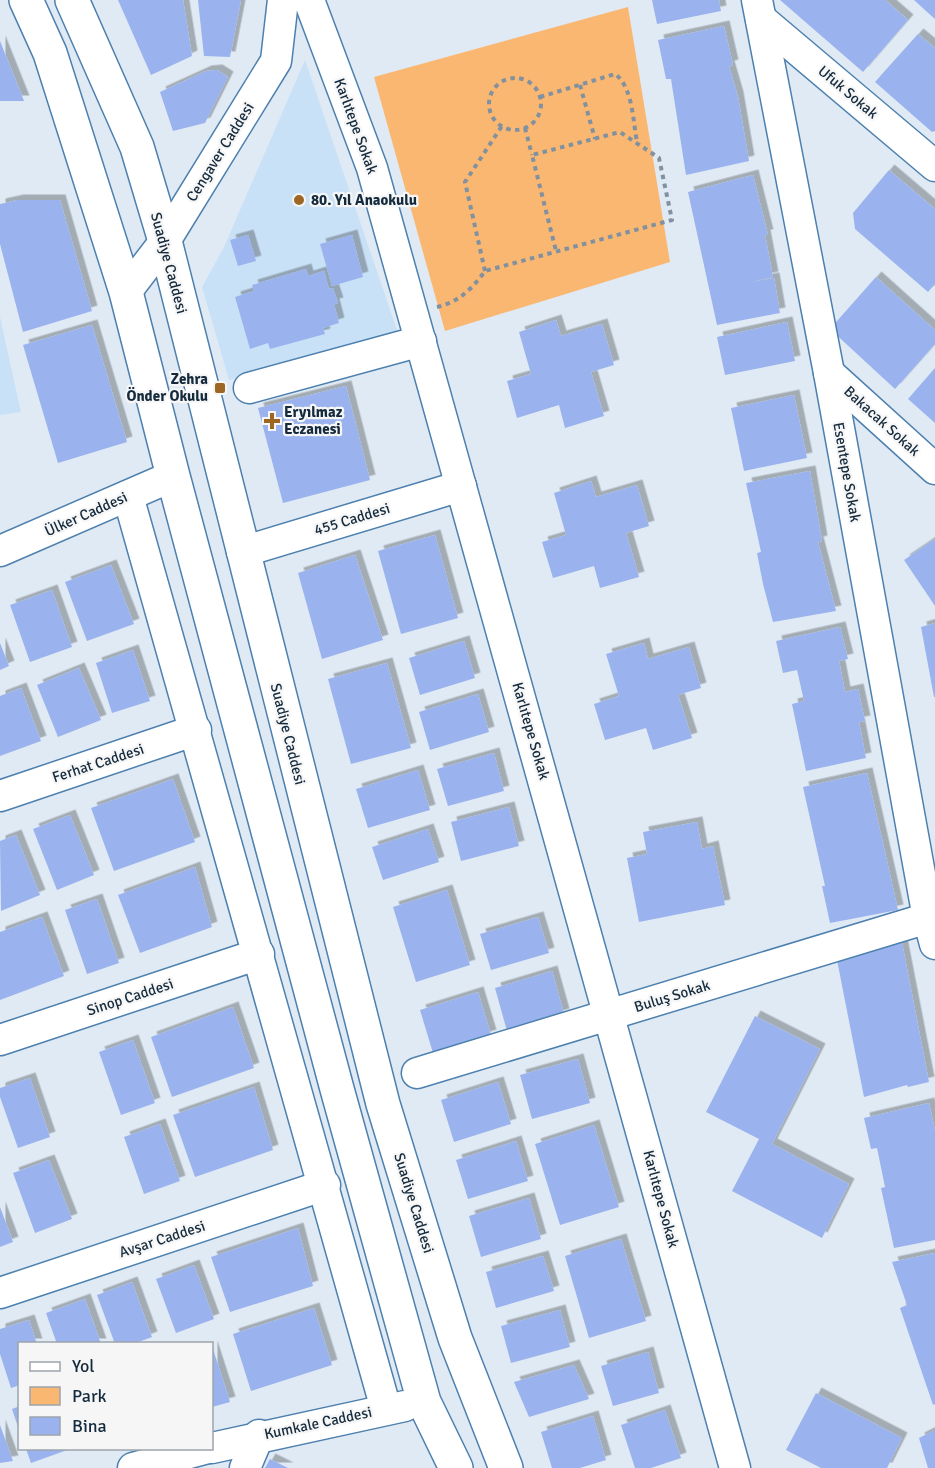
<svg xmlns="http://www.w3.org/2000/svg" width="935" height="1468" font-family="Signika,sans-serif">
<defs>
<filter id="shadow"><feDropShadow dx="5.5" dy="-5.5" stdDeviation="0" flood-color="#0004"/></filter>
</defs>
<rect width="100%" height="100%" fill="#e0eaf4"/>
<g fill="#c9e1f7">
<path d="M305 60 398 333 229 380 202 287 224 247Z"/>
<path d="M0 317 21 412 0 415Z"/>
</g>
<path fill="#fab771" d="M628 7 670 262 445 331 374 77Z"/>
<g fill="#9ab3ee" filter="url(#shadow)">
<path d="M118 0H183L192 56 151 75Z"/>
<path d="M198 0H241L230 57 204 56Z"/>
<path d="M652 0H719L721 11 657 24Z"/>
<path d="M780 0H885L908 20 863 72Z"/>
<path d="M914 0H935V19L926 11Z"/>
<path d="M724 26 733 65 729 66 738 97 749 161 686 175 671 79H666L658 40Z"/>
<path d="M918 34 935 48V131L932 132 875 82Z"/>
<path d="M0 41 24 101H0Z"/>
<path d="M217 70 228 77 205 123 173 131 160 92 206 71Z"/>
<path d="M889 170 935 209V284L928 292 855 229 853 213Z"/>
<path d="M753 175 768 235H765L773 277 750 282 774 278 780 313 717 325 688 192Z"/>
<path d="M18 200H60L92 311 23 332 0 244V204Z"/>
<path d="M248 235 256 261 238 266 230 240Z"/>
<path d="M352 235 363 277 332 286 320 244Z"/>
<path d="M306 269 308 276 324 271 329 289 333 288 338 303 334 304 339 323 323 328 325 334 270 349 268 343 250 349 235 297 254 291 252 285Z"/>
<path d="M876 277 935 330V344L895 389 830 329Z"/>
<path d="M556 320 561 336 602 324 614 365 591 372 604 416 565 428 559 405 517 418 507 381 531 374 519 332Z"/>
<path d="M787 322 795 361 725 375 717 337Z"/>
<path d="M92 325 127 442 58 463 23 345Z"/>
<path d="M935 368V423L908 399Z"/>
<path d="M346 386 370 480 283 503 258 408Z"/>
<path d="M794 395 807 458 744 471 731 408Z"/>
<path d="M810 471 822 541 818 542 836 611 773 622 763 584 757 553 761 552 746 483Z"/>
<path d="M591 481 596 497 637 485 649 526 626 533 639 577 600 588 594 566 553 578 542 542 566 535 554 493Z"/>
<path d="M435 535 458 618 401 634 378 551Z"/>
<path d="M935 539V606L904 560Z"/>
<path d="M355 555 383 640 322 659 298 573Z"/>
<path d="M111 565 134 624 87 641 65 582Z"/>
<path d="M52 590 72 647 30 662 10 605Z"/>
<path d="M935 623V697H934L921 627Z"/>
<path d="M840 627 848 659 839 661 845 692 858 689 865 721 859 722 866 758 806 771 792 704 804 701 797 670 783 673 776 641Z"/>
<path d="M464 641 475 678 420 695 409 658Z"/>
<path d="M0 643 9 666 0 670Z"/>
<path d="M644 643 648 659 689 647 701 688 678 695 692 738 653 750 646 728 605 740 594 704 619 696 606 654Z"/>
<path d="M133 650 150 701 112 713 96 663Z"/>
<path d="M387 663 411 748 351 764 328 679Z"/>
<path d="M79 668 101 720 58 737 37 685Z"/>
<path d="M21 688 41 741 0 756V696Z"/>
<path d="M478 694 489 732 430 750 419 712Z"/>
<path d="M494 753 504 791 448 806 437 769Z"/>
<path d="M418 770 430 810 368 828 356 789Z"/>
<path d="M867 773 898 910 830 923 822 886H825L803 787Z"/>
<path d="M173 779 195 842 114 871 91 808Z"/>
<path d="M509 807 519 846 461 861 451 822Z"/>
<path d="M70 815 94 875 57 890 33 829Z"/>
<path d="M697 822 702 849 713 846 725 905 639 922 627 858 647 854 643 832Z"/>
<path d="M428 829 439 862 383 880 372 847Z"/>
<path d="M16 835 40 895 1 911 0 841Z"/>
<path d="M195 867 212 927 140 953 118 895Z"/>
<path d="M447 890 470 965 416 982 393 907Z"/>
<path d="M97 899 119 963 87 974 65 910Z"/>
<path d="M42 917 64 976 0 1000V932Z"/>
<path d="M538 917 549 953 491 970 480 934Z"/>
<path d="M902 943 929 1082 908 1087 907 1085 864 1097 835 950 855 953Z"/>
<path d="M552 971 564 1014 507 1031 495 988Z"/>
<path d="M478 992 491 1035 433 1053 420 1010Z"/>
<path d="M233 1007 254 1068 172 1097 151 1037Z"/>
<path d="M755 1016 820 1049 772 1144 849 1184 822 1238 732 1191 759 1139 706 1112Z"/>
<path d="M133 1040 155 1103 121 1115 99 1052Z"/>
<path d="M578 1059 590 1103 532 1119 520 1075Z"/>
<path d="M30 1078 50 1137 18 1148 0 1097V1088Z"/>
<path d="M498 1082 511 1124 454 1142 441 1100Z"/>
<path d="M254 1087 273 1150 195 1177 173 1115Z"/>
<path d="M929 1103 935 1131V1240L894 1248 881 1188 885 1187 877 1148 871 1149 864 1118Z"/>
<path d="M160 1124 180 1181 144 1194 124 1137Z"/>
<path d="M594 1125 619 1207 560 1225 535 1144Z"/>
<path d="M516 1141 528 1181 468 1199 456 1160Z"/>
<path d="M49 1160 72 1219 35 1233 13 1173Z"/>
<path d="M529 1198 541 1239 481 1257 469 1216Z"/>
<path d="M0 1207 13 1242 0 1247Z"/>
<path d="M298 1228 313 1286 230 1312 211 1257Z"/>
<path d="M621 1239 646 1321 589 1338 565 1256Z"/>
<path d="M935 1253V1404L933 1405 900 1308 907 1305 892 1262Z"/>
<path d="M543 1256 554 1291 496 1308 486 1272Z"/>
<path d="M194 1265 214 1319 176 1333 156 1279Z"/>
<path d="M132 1282 152 1337 133 1344H115L97 1295Z"/>
<path d="M85 1299 101 1344H57L46 1313Z"/>
<path d="M314 1308 332 1365 251 1391 233 1334Z"/>
<path d="M560 1310 570 1347 511 1363 501 1326Z"/>
<path d="M29 1320 37 1344H20V1385L11 1388 0 1354V1329Z"/>
<path d="M212 1346 230 1402 212 1407Z"/>
<path d="M648 1352 659 1393 613 1406 601 1366Z"/>
<path d="M574 1365 589 1399 529 1417 514 1382Z"/>
<path d="M816 1393 902 1438 887 1468H821L786 1450Z"/>
<path d="M20 1406V1430H19L12 1409Z"/>
<path d="M665 1410 681 1458 651 1468H635L621 1425Z"/>
<path d="M593 1416 606 1460 580 1468H552L541 1432Z"/>
<path d="M0 1425 13 1461 0 1463Z"/>
<path d="M935 1430V1468H928L919 1438Z"/>
<path d="M26 1449H70L31 1463Z"/>
<path d="M270 1459 288 1468H265Z"/>
</g>
<g fill="none" stroke-linecap="round" stroke-linejoin="round">
<g stroke="#4d80ae" stroke-width="33">
<g id="minor">
<path d="M309 0 372 168 735 1468"/>
<path d="M757 0 829 373 928 918 935 944"/>
<path d="M761 19 935 166"/>
<path d="M126 292 165 241 276 61 283 0"/>
<path d="M829 373 935 469"/>
<path d="M249 388 421 341"/>
<path d="M128 496 386 1409"/>
<path d="M0 551 173 476"/>
<path d="M242 552 461 486"/>
<path d="M0 796 196 730"/>
<path d="M0 1040 259 954"/>
<path d="M417 1073 928 918"/>
<path d="M0 1293 325 1185"/>
<path d="M212 1448 405 1406"/>
<path d="M133 1468 208 1448"/>
<path d="M245 1468 259 1435"/>
</g>
</g>
<g stroke="#4d80ae" stroke-width="36">
<g id="major">
<path d="M26 0 50 53 126 292 173 476 337 1089 424 1402 456 1468"/>
<path d="M72 0 137 147 165 241 383 1104 455 1338 506 1468"/>
</g>
</g>
<g stroke="#82919f" stroke-width="4" stroke-dasharray="4.5 4.5" stroke-linecap="butt">
<circle cx="515" cy="104" r="26"/>
<path d="M580 85 595 139"/>
<path d="M540 97 615 74C633 87 633 122 637 142"/>
<path d="M525 128 532 155"/>
<path d="M485 271 465 182 502 126"/>
<path d="M437 307C459 302 472 289 485 271L672 220 659 158 620 132 532 155 556 251"/>
</g>
<use href="#minor" stroke="#fff" stroke-width="30"/>
<use href="#major" stroke="#fff" stroke-width="33"/>
</g>
<g fill="#9e6623" stroke="#f6f6f6" stroke-width="2">
<circle cx="299" cy="200" r="6"/>
<rect x="214" y="382" width="12" height="12" rx="3"/>
<path d="M269 412h6v6h6v6h-6v6h-6v-6h-6v-6h6z"/>
</g>
<g text-anchor="middle" stroke-width="4.5" stroke-linejoin="round" paint-order="stroke">
<g font-size="15" fill="#142a3d" stroke="#f6f6f6">
<text transform="translate(848 92) rotate(40)" y="5">Ufuk Sokak</text>
<text transform="translate(356 126) rotate(70)" y="5">Karlıtepe Sokak</text>
<text transform="translate(220 152) rotate(-58)" y="5">Cengaver Caddesi</text>
<text transform="translate(169 263) rotate(75)" y="5">Suadiye Caddesi</text>
<text transform="translate(882 421) rotate(42)" y="5">Bakacak Sokak</text>
<text transform="translate(847 472) rotate(80)" y="5">Esentepe Sokak</text>
<text transform="translate(86 514) rotate(-24)" y="5">Ülker Caddesi</text>
<text transform="translate(352 519) rotate(-17)" y="5">455 Caddesi</text>
<text transform="translate(531 731) rotate(74)" y="5">Karlıtepe Sokak</text>
<text transform="translate(288 734) rotate(76)" y="5">Suadiye Caddesi</text>
<text transform="translate(98 763) rotate(-18)" y="5">Ferhat Caddesi</text>
<text transform="translate(672 996) rotate(-17)" y="5">Buluş Sokak</text>
<text transform="translate(130 997) rotate(-18)" y="5">Sinop Caddesi</text>
<text transform="translate(661 1199) rotate(75)" y="5">Karlıtepe Sokak</text>
<text transform="translate(414 1203) rotate(73)" y="5">Suadiye Caddesi</text>
<text transform="translate(162 1239) rotate(-18)" y="5">Avşar Caddesi</text>
<text transform="translate(318 1423) rotate(-12)" y="5">Kumkale Caddesi</text>
</g>
<g font-size="15" font-weight="bold" fill="#142a3d" stroke="#f6f6f6" text-anchor="start">
<text x="311" y="205">80. Yıl Anaokulu</text>
<text x="208" y="384" text-anchor="end">Zehra<tspan x="208" dy="17">Önder Okulu</tspan></text>
<text x="284" y="417">Eryılmaz<tspan x="284" dy="17">Eczanesi</tspan></text>
</g>
</g>
<rect x="18" y="1342" width="195" height="108" fill="#f6f6f6" stroke="#9ca4ac" stroke-width="1.5"/>
<rect x="30" y="1362" width="30" height="9" fill="#ffffff" stroke="#9ca4ac" stroke-width="1.5"/>
<text x="72" y="1372" font-size="18" fill="#142a3d">Yol</text>
<rect x="30" y="1387" width="30" height="18" fill="#fab771" stroke="#9ca4ac" stroke-width="1.5"/>
<text x="72" y="1402" font-size="18" fill="#142a3d">Park</text>
<rect x="30" y="1417" width="30" height="18" fill="#9ab3ee" stroke="#9ca4ac" stroke-width="1.5"/>
<text x="72" y="1432" font-size="18" fill="#142a3d">Bina</text>
</svg>
